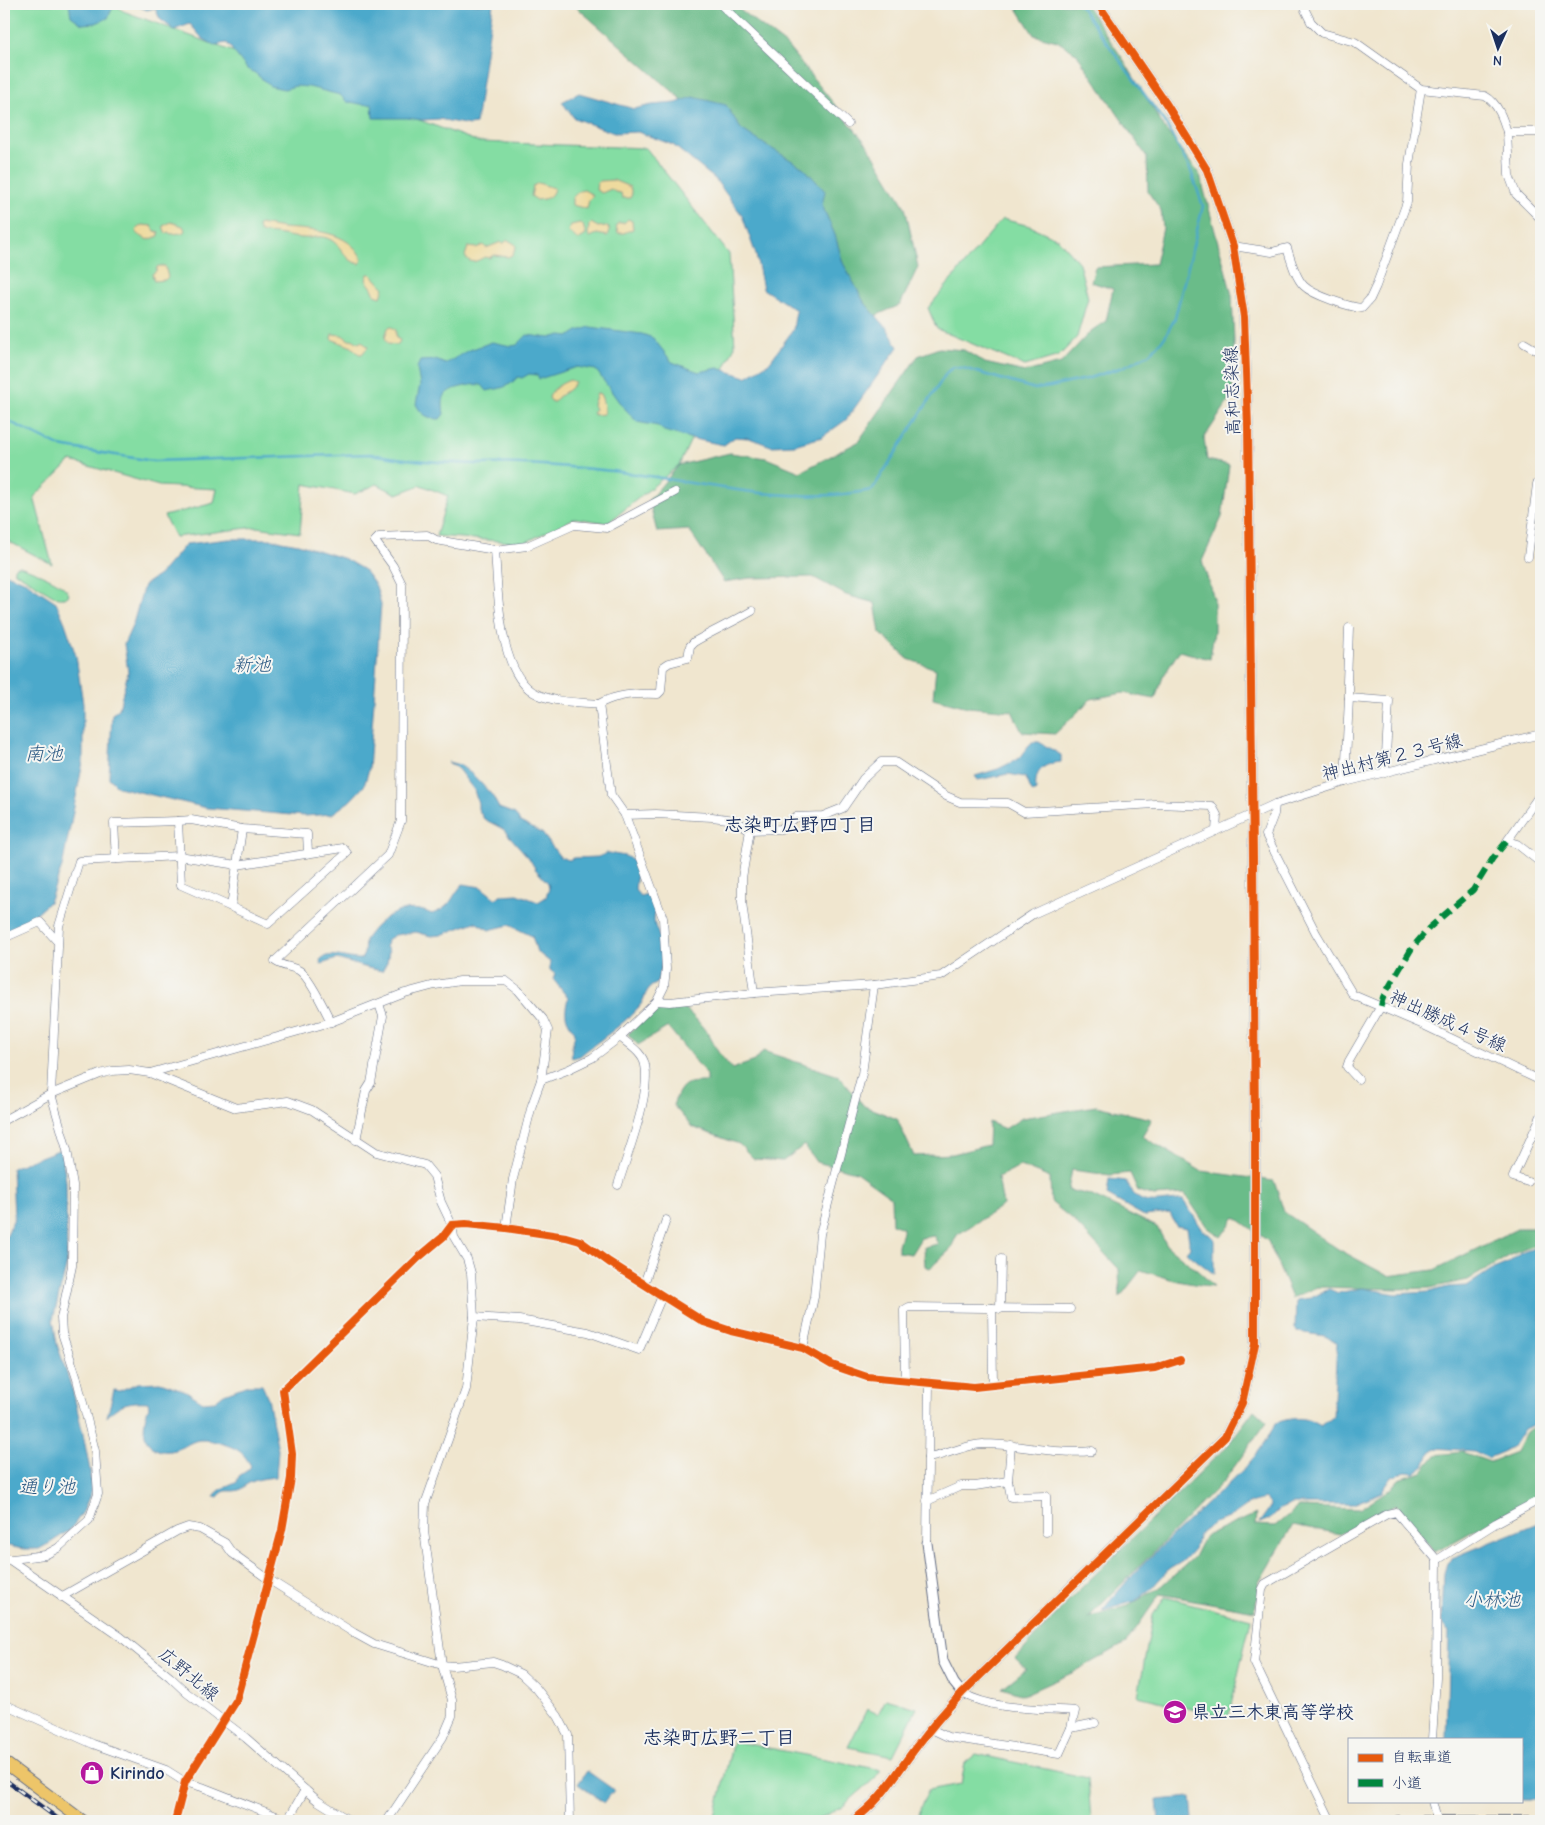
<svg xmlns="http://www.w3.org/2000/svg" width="1545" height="1825" font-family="'Comic Neue','Klee One',sans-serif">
<rect width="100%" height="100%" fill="#f6f6f2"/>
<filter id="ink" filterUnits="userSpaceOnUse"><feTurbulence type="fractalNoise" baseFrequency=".02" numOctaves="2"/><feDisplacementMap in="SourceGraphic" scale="10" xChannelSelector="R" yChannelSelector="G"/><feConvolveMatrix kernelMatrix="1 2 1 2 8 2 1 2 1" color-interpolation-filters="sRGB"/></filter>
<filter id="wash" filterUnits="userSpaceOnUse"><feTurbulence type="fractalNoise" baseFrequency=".0096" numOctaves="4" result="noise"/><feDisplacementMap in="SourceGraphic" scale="20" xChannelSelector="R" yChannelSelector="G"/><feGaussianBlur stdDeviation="1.12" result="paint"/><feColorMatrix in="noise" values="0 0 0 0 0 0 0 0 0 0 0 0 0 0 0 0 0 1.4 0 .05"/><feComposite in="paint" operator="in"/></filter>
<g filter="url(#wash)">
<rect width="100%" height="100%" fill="#f0e6cf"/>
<g fill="#84dda3" stroke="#508680">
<path d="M4 4H115L123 11 479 142 646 148 729 254 735 346 679 465 608 523 575 518 524 543 436 536 448 496 421 485 397 494 377 484 355 494 304 484 300 533 256 527 175 537 164 516 214 503 217 489 159 486 71 461 34 497 52 564 4 539Z"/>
<path d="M1002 219 1030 226 1058 239 1079 263 1088 298 1077 337 1059 356 1025 366 937 329 928 308Z"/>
<path d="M17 566H20C32 571 66 582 69 595L65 598H58L18 574 14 571V568Z"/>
<path d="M1165 1597 1251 1619 1228 1718 1138 1696 1153 1615Z"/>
<path d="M886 1699 917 1708 893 1756 848 1747 867 1709 878 1714Z"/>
<path d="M733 1741 882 1770 874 1779 842 1807 814 1821H714Z"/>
<path d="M976 1754 1088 1778 1091 1821H915L928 1790 961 1784 965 1763Z"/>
</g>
<g fill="#6bbc89" stroke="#437674">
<path d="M573 4H732L787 46 869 147 905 207 918 267 900 305 863 321 701 129 679 97Z"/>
<path d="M1016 4H1085L1123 59 1165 129 1200 175 1232 295 1234 342 1232 396 1204 438 1207 460 1229 465 1222 517 1202 561 1214 599V632L1210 659 1179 651 1163 677 1155 699 1123 693 1091 699 1055 734 1022 732 1012 711 968 707 933 698 936 669 908 659 880 633 875 603 846 595 813 577 750 578 724 582 689 530 657 532 649 500 679 465 730 453 766 458 800 472 858 442 918 356 939 348 964 350 985 363 1025 372 1061 363 1091 331 1106 321 1113 289 1091 282 1095 267 1155 264 1163 228 1161 210 1148 192 1147 157 1076 53 1057 41 1034 35 1015 5Z"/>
<path d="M653 1008H684L696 1019 709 1035 718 1052 732 1069 755 1061 763 1051 839 1076 864 1106 897 1119 914 1156 953 1154 988 1145 989 1122 1005 1129 1022 1118 1096 1106 1152 1119 1142 1136 1201 1171 1274 1181 1284 1212 1338 1249 1388 1276 1434 1270 1519 1228H1541V1242L1509 1256 1468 1280 1430 1288 1397 1289 1317 1287 1292 1298 1268 1241 1235 1217 1221 1237 1207 1227 1185 1194 1154 1196 1138 1191 1130 1173 1110 1175 1072 1170 1068 1190 1090 1195 1157 1227 1167 1246 1198 1271 1214 1286C1188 1285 1165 1278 1141 1270L1120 1297 1119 1269 1074 1221 1051 1202 1050 1178 1020 1166 998 1177 1003 1205 957 1235 950 1250 930 1268 925 1266 924 1247 938 1244 934 1236 921 1238 911 1254 898 1252V1245L903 1228 892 1224 891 1197 856 1172 816 1162 804 1145 783 1161 754 1159 739 1144 692 1127 673 1105C682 1083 684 1082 707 1082V1075L668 1027 638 1045 628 1034Z"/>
<path d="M1254 1410 1267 1422 1223 1482 1088 1618 1128 1606 1162 1586 1194 1557 1204 1537 1256 1514 1255 1525 1275 1526 1298 1507 1359 1509 1390 1489 1399 1479 1422 1472 1436 1455 1462 1452 1490 1462 1516 1452 1526 1432 1541 1423V1494L1435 1552 1396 1505 1340 1534 1293 1525 1259 1582 1255 1611 1160 1594 1126 1643 1074 1672 1023 1695 1002 1688 1026 1669 1015 1659 1071 1598 1227 1446Z"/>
</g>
<g fill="#eeda9e" stroke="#84847e">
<path d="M613 180 630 187 632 194 630 198H622L621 193 615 192 611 189 602 193 596 190 597 183 600 181Z"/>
<path d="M538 183 554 188C552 198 546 199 537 200L531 196 533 186Z"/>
<path d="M584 190 593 195 589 200 587 209 572 205V198L579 191Z"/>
<path d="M628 219 632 221 633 229 624 233H618L616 226 618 223H624Z"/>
<path d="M171 222 183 226 185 230 183 233 171 234 168 232 166 234 163 226Z"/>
<path d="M580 223 583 225 586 235 578 240 568 231 571 225Z"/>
<path d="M591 223 598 227 606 226 609 228V234L607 236 597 234 590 237 588 234 589 225Z"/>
<path d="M259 224C267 225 275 227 283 228 311 230 349 230 362 259L360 264C344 262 342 243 327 238 317 235 312 239 303 238 294 238 285 235 276 234 270 233 266 234 260 232L258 228Z"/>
<path d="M142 225 152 226 155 231 159 232V236L148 240 137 234 136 231 139 226Z"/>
<path d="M508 240 515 244 516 247 512 255 508 257 494 255 489 258 485 257C478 260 471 266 465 256L468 247 476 248 483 245 486 248 501 242 502 244Z"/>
<path d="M159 266H165L168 277 165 280 154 281 152 274 156 271 157 267Z"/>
<path d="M368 274H371L384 288 381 297 375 295 372 288 366 280Z"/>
<path d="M392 327 396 330V338L400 340 399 343 396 345 388 344C383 337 386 335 388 328Z"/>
<path d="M332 334 342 335 349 340 352 339 359 343 362 341 368 347 362 354H359L352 347 331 339Z"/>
<path d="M570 380 575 382C570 392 560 393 554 402H552L549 398C551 389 562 383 570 380Z"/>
<path d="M597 393 600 394C603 399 605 409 604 414L595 415 592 413 595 409 593 405Z"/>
</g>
<g fill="#4ca9cb" stroke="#346c94">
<path d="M69 4H123L112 9 108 18 96 23 82 24 71 16Z"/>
<path d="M133 4H493L476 124 469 125 439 119 423 120 407 118H373L372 104C362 106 356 102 347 102L340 95 309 87 296 86 284 89 270 86 255 73 247 69 227 43 214 45 202 38 190 24 174 30 160 19 155 8 147 10Z"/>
<path d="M579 93 634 109 652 105 676 103 693 97 726 105 741 129 759 141 804 168 825 191 822 205 835 235 843 263 864 302 887 328 898 347 846 420 822 437 794 445 771 446 749 438 735 437 724 445 689 438 664 431 658 426 637 422 619 402 596 370 577 367 539 379 537 375 529 374 522 378 518 377C514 380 513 383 508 385 502 389 494 389 487 391L482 385C475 384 468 385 461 387 444 391 441 396 444 414L440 419C429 419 421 415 416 404L420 385 417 368 420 361 436 360 445 364 467 351 492 342 511 346 517 345 527 335 550 338 561 335 570 336 578 331 590 327 642 334 653 338 672 362 699 372 718 368 746 377 769 363 793 330 796 310 763 289 756 255 742 215 715 179 673 145 638 132 614 133 574 118 562 102Z"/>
<path d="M229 539H270L298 544 345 559 364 570 376 586 381 604 369 769 364 786 350 801 332 814 305 816 207 808 118 787 109 778 112 714 119 709 128 672 124 644 133 624 144 585 159 575 186 544Z"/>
<path d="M4 573 26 582 56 602 65 623 76 656 83 704V762L62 867 49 902 29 920 4 933Z"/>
<path d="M1032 742H1039L1061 755V762C1042 764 1034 771 1036 791L1033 793C1029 788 1029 782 1025 777L1008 774 978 780 975 776 998 769 1020 758Z"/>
<path d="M448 762 460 765 473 775 492 795 499 808 515 814 520 822 542 833 560 857 569 860 573 858 598 857 607 853 625 856 632 859 637 871 635 890 640 896 650 893 656 911C650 924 660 933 662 945 664 957 660 973 656 984 644 988 646 1000 638 1008 622 1026 599 1040 580 1056L572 1058C570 1049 574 1041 575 1032 565 1019 564 1014 568 998L553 979 555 974 550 970V962L537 952 532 936 509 925 489 930 475 922 441 935 431 936 416 932 395 935 387 940 386 947 389 951 387 962 382 971 368 968 337 959 321 964 320 960C329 950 347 960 361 959L364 954 365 940C380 917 404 901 432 914 453 906 450 898 463 884L481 887 496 899 500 895 518 894 538 902 546 897 549 889 548 883 536 870 529 858 503 829 484 819 478 809V803L474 790 458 769Z"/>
<path d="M61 1149 66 1181 67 1263 53 1319 57 1344 73 1392 83 1434 90 1470 91 1492 83 1512 70 1530 50 1543 39 1549H23L4 1545V1242L14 1218 12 1168Z"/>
<path d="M1109 1179 1126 1181C1140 1212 1156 1200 1183 1200L1203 1230 1214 1238V1274L1186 1252 1190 1247 1187 1228 1176 1226 1170 1213 1144 1216 1107 1195Z"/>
<path d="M1534 1248H1541V1421L1524 1429 1512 1448 1488 1458 1474 1451 1436 1448 1430 1452 1426 1464 1414 1473 1406 1472 1392 1477 1382 1492 1368 1498 1353 1504H1292L1280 1509 1270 1519 1259 1523 1269 1509 1270 1504 1265 1499 1250 1503 1229 1518 1214 1523 1199 1534 1194 1549 1183 1561 1168 1570 1148 1592 1135 1601 1102 1611C1130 1575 1164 1543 1198 1512 1226 1485 1260 1460 1275 1423 1295 1417 1303 1416 1321 1426L1333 1417 1337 1343 1325 1336 1298 1332 1295 1329 1296 1300 1311 1298 1329 1289 1338 1293 1363 1288 1396 1294 1429 1292 1448 1287 1467 1286 1491 1270 1508 1263 1521 1253Z"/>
<path d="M160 1382 186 1391 203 1402 215 1401 224 1394 248 1385H262L268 1398 278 1450 276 1477C266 1478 257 1479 249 1483 245 1485 242 1489 239 1490 229 1493 226 1487 218 1497H214C218 1488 229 1487 237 1482L239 1476 248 1470 251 1466C248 1461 244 1454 239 1451 231 1445 204 1437 195 1441 187 1444 178 1450 170 1451 142 1454 140 1426 149 1407L148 1402C130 1401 119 1403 107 1417L114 1390 119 1391 138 1383Z"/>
<path d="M1541 1522V1800H1521V1739H1446L1449 1633 1442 1624 1444 1573 1447 1563 1452 1558Z"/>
<path d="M587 1771 614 1790 604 1803 578 1784Z"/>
<path d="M1191 1797 1193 1819 1159 1821 1157 1800Z"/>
</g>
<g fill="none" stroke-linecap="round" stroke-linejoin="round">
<path stroke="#4ca9cb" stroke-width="2.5" d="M4 419 59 446 153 461 370 454C405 460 441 463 476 464 491 464 506 463 522 464 552 465 582 468 612 471 698 481 785 507 872 490L947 372 953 367 963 368 1035 389 1050 387 1086 379 1123 367 1149 354 1165 337 1175 318 1203 206 1191 171 1166 124 1079 4"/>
</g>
</g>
<g filter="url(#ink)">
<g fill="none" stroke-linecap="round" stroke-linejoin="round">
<g stroke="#666f86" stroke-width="9">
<g id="minor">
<path d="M720 4 848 124"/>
<path d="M1302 4 1311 22 1322 33 1355 42 1421 89 1485 96C1498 103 1503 119 1507 132H1541"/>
<path d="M1507 132 1509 175 1516 194 1541 219"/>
<path d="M1233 246 1272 252 1287 248C1291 260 1295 277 1304 286 1313 295 1349 307 1362 308L1370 299 1376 286 1407 202 1409 164 1421 89"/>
<path d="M1524 343 1541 353"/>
<path d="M495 550 527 546 574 525 607 528 675 492"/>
<path d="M1528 557 1537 484H1541"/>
<path d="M1349 698 1389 701 1385 773"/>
<path d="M599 704C616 694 639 693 658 694L661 691 663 667 669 663 688 658 690 646 694 642C713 631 733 622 752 611"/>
<path d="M1345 782 1349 698V686L1347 682 1349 628"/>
<path d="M1541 793 1507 841 1517 844 1541 863"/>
<path d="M1275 804 1274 814 1266 835 1316 933 1353 995 1419 1023 1541 1081"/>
<path d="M625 815 656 814 712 817 735 820 750 830 781 829 795 817 823 816 843 808 863 779 881 762H895L946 796 960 802 1008 803 1024 812 1155 804 1212 806 1217 815 1216 831"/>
<path d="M750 830 742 878V902L754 993"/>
<path d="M116 859 114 823 178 821"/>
<path d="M231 907 181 885 178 821 191 820 242 829 307 834 308 852"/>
<path d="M4 938 40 922 57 941"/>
<path d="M657 1001 670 1002 754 993 874 985 941 976 1033 914 1275 804 1345 782 1541 734"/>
<path d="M331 1022C325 1010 310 978 300 971 293 966 282 967 275 961L388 855 401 821 402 584 393 566 375 541 379 537 427 535 436 540 495 550C498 588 497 678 539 695 558 703 579 702 599 704L611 795 625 815 663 918 666 969 664 987 657 1001 620 1037 592 1058 567 1070 541 1080"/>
<path d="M150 1073 331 1022 405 993 435 985 460 981H506L518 990 543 1019 548 1030 541 1080 532 1105 513 1179 506 1228"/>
<path d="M1358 1079 1347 1067 1349 1061 1381 1006"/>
<path d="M4 1120 51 1094 100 1074 112 1071 129 1070 150 1073 236 1108 288 1101 312 1110 376 1152 425 1165 434 1176 441 1202 452 1225 454 1237 467 1259 471 1273 474 1317 466 1389 425 1504 424 1531 442 1665 452 1700V1716L443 1737 387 1821"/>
<path d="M356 1140 366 1091 371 1083 383 1016 379 1004"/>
<path d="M1528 1182 1513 1177 1541 1116"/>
<path d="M618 1185C627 1155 651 1095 645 1065 643 1053 629 1045 620 1037"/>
<path d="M644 1284 666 1220"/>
<path d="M992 1308 993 1385"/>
<path d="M1000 1309 1001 1259"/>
<path d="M474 1317 519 1320 588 1332 639 1350 662 1296"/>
<path d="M803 1348 814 1297 820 1234 862 1074 874 985"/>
<path d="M905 1380 904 1310 909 1307 1070 1309"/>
<path d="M1011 1445 1008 1481 1011 1497 1046 1496V1532"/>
<path d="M928 1458C945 1456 969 1443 984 1444 1021 1444 1055 1455 1092 1451"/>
<path d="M927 1501 961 1486H975L1008 1481"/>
<path d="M927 1543 929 1382"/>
<path d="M7 1558 121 1637 170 1677 187 1693 246 1738 318 1801 350 1821"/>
<path d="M4 1560 45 1555 58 1548 89 1520 98 1494 95 1451 77 1379 62 1333 61 1318 72 1266 73 1185 67 1150 51 1094 59 926 79 861 179 856 237 865 343 848 347 853 268 924 231 907 242 829"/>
<path d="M1437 1560 1496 1523 1541 1499"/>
<path d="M61 1597 177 1531 188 1527 200 1529 225 1543 232 1553 268 1579 354 1633 374 1644 442 1665 453 1666 493 1662 502 1665 521 1674 536 1688 558 1716 568 1735 570 1821"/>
<path d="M962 1693C994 1711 1040 1708 1075 1711L1071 1728"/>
<path d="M4 1704 93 1744 166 1770 185 1782 202 1787 289 1821"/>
<path d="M931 1729 948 1737 1059 1754 1071 1728 1095 1723"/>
<path d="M1432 1801 1437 1820"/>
<path d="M175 1821 185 1782 236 1701 282 1530 291 1478 292 1454 283 1390 418 1258 443 1237 452 1225 466 1224 506 1228 566 1237 580 1241 609 1262 704 1322 731 1331 803 1348 832 1365 867 1377 974 1387 1155 1368 1180 1360"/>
<path d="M287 1821 305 1790"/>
<path d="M1331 1821 1254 1662 1262 1590 1265 1584 1387 1514 1396 1512 1437 1560 1436 1678 1432 1739"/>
</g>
</g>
<g stroke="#666f86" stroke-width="11">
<g id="tertiary">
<path d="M927 1543 943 1661 954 1683 962 1693"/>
<path d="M852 1821C881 1802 896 1773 917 1746 931 1727 946 1710 962 1693L1225 1437 1242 1403 1255 1344V1132L1253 856 1248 427 1244 317 1233 246 1207 170 1167 105 1098 4"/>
</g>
</g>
<g stroke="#666f86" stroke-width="12">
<path id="secondary" d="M1398 1821H1541"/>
</g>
<g stroke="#666f86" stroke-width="13">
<path id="primary" d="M4 1762 83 1821"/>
</g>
<use href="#minor" stroke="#fff" stroke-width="8"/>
<use href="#tertiary" stroke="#fff" stroke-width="9"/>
<use href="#secondary" stroke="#f8e8c3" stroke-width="10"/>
<use href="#primary" stroke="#edc569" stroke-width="11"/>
<g stroke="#1b2f5e" stroke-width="4.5">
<path id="rail" d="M4 1779 61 1821"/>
</g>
<use href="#rail" stroke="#f6f6f2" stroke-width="2.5" stroke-dasharray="8" stroke-linecap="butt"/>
<path stroke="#00873e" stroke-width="6" stroke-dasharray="12 6" stroke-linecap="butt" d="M1381 1006 1383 997 1412 948 1429 928 1473 890 1493 858 1507 841"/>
<g stroke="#f6f6f2" stroke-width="11">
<g id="cycleway">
<path d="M175 1821 185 1782 236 1701 282 1530 291 1478 292 1454 283 1390 418 1258 443 1237 452 1225 466 1224 506 1228 566 1237 580 1241 609 1262 704 1322 731 1331 803 1348 832 1365 867 1377 974 1387 1155 1368 1180 1360"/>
<path d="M852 1821C881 1802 896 1773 917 1746 931 1727 946 1710 962 1693L1225 1437 1242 1403 1255 1344V1132L1253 856 1248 427 1244 317 1233 246 1207 170 1167 105 1098 4"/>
</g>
</g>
<use href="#cycleway" stroke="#e8590c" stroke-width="8"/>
</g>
</g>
<defs>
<g id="school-disc" transform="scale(1.25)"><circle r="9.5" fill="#b5179e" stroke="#f6f6f2"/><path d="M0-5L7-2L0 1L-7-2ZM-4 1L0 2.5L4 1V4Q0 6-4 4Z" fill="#fff"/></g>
<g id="shop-disc" transform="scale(1.25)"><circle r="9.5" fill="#b5179e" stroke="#f6f6f2"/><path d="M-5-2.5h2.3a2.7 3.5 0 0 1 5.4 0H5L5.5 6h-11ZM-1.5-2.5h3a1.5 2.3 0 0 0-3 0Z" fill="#fff"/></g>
</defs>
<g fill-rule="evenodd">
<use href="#school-disc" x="1175" y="1712"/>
<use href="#shop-disc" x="92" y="1773"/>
</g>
<g text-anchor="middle" stroke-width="4" stroke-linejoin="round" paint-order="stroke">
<g font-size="18" fill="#1b2f5e" stroke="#f6f6f2">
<text transform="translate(1232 391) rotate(-92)" y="6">高和志染線</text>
<text transform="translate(1392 757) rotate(-14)" y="6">神出村第２３号線</text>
<text transform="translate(1448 1021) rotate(24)" y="6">神出勝成４号線</text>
<text transform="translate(189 1674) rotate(40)" y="6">広野北線</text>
</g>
<g font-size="18" font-weight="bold" fill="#1b2f5e" stroke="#f6f6f2" text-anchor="start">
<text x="1192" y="1718">県立三木東高等学校</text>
<text x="110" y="1779">Kirindo</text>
</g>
<g font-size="19" font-style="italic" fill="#2c5a84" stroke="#f6f6f2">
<text x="252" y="671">新池</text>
<text x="44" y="760">南池</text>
<text x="47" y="1493">通り池</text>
<text x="1492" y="1606">小林池</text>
</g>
<g font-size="19" font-weight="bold" fill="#1b2f5e" stroke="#f6f6f2">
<text x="800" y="831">志染町広野四丁目</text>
<text x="719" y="1744">志染町広野二丁目</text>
</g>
</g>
<rect width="1545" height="1825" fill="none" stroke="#f6f6f2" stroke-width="20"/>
<rect x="1348" y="1738" width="175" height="65" fill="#f6f6f2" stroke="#9ea6b7"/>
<rect x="1358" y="1754" width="25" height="8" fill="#e8590c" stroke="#9ea6b7"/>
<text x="1392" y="1762" font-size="15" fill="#1b2f5e">自転車道</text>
<rect x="1358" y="1779" width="25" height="8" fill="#00873e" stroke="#9ea6b7"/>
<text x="1392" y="1788" font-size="15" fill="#1b2f5e">小道</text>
<g transform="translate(1498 48) rotate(183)" stroke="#f6f6f2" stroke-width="4" paint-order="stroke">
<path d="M0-4L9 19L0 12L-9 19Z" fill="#1b2f5e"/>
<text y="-8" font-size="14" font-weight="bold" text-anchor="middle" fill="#1b2f5e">N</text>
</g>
</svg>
